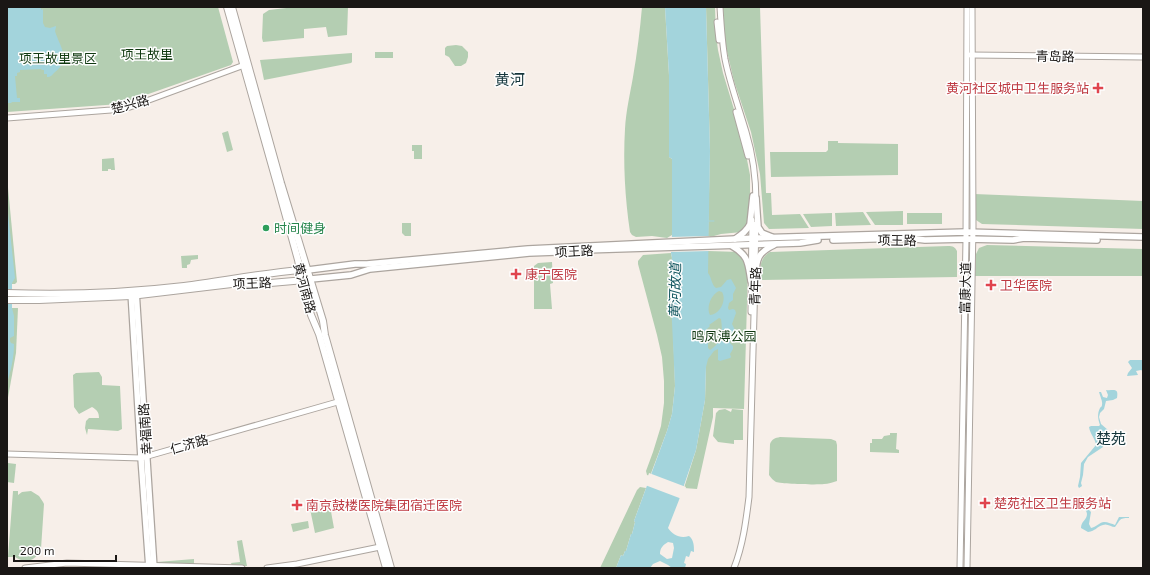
<svg xmlns="http://www.w3.org/2000/svg" width="1150" height="575" font-family="'Exo 2','Noto Sans SC',sans-serif">
<rect width="100%" height="100%" fill="#f7efe9"/>
<g fill="#b4ceb2">
<path d="M7 7H218L233 62 231 65 120 104 7 112Z"/>
<path d="M295 7H348L347 35 328 37 326 27 304 29V38L263 42 262 38 263 14 269 10Z"/>
<path d="M642 7H665L669 75V157L672 159V235L667 238 652 236 636 237 632 235 630 232C625 198 623 163 625 129 626 111 630 94 633 77 637 54 640 30 642 7Z"/>
<path d="M706 7H715L716 35 718 50 723 73 743 139 750 175V221L742 232 721 234 714 236 708 237 710 151Z"/>
<path d="M723 7H760L766 193H771L772 215 800 214 809 228 769 229 764 223 760 174 751 132 734 81 729 60 724 38Z"/>
<path d="M456 45 462 46 468 52V57L466 63 461 66H455L449 57 445 55V48L447 46Z"/>
<rect x="375" y="52" width="18" height="6"/>
<path d="M352 53V62L351 63 264 80 260 60Z"/>
<path d="M228 131 233 150 227 152 222 133Z"/>
<path d="M828 141H838V143L898 144V175L771 177 770 152H826L828 150Z"/>
<path d="M412 145H422V159H414V151H412Z"/>
<path d="M114 158 115 170H111V169H108V171H102V159Z"/>
<path d="M7 177 17 282 15 284H7Z"/>
<path d="M974 194 1143 201V229L982 224 976 220Z"/>
<path d="M903 211V225H875L866 212Z"/>
<path d="M863 212 871 225 836 226 835 213Z"/>
<path d="M832 213V226L811 227 803 214Z"/>
<rect x="907" y="213" width="35" height="11"/>
<path d="M402 223H411V236H405L402 233Z"/>
<path d="M987 245 1143 249V276H975L976 254 979 248Z"/>
<path d="M948 246C953 246 955 247 957 251V277L760 280C760 270 759 258 770 252Z"/>
<path d="M708 251 740 252 748 267 744 409 713 408V417L697 489 684 488 696 450 705 400 706 367 702 334 706 322Z"/>
<path d="M671 253 672 258 671 263 675 386 672 414 667 431 650 476 647 475 646 471 653 452 661 426 664 403V381L662 357 657 335 638 264V261L643 255Z"/>
<path d="M198 255V259L191 260 190 264 187 265V268H182L181 256Z"/>
<path d="M552 262 553 283 550 284 552 309H534V266L538 263Z"/>
<path d="M7 308H18L16 353 7 403Z"/>
<path d="M99 372 102 377V385L120 386 122 429 118 431 88 429 87 435 85 428 86 421 89 418H99C99 412 97 410 92 407L79 414 74 407 73 375 76 373Z"/>
<path d="M725 409 731 412 732 409 743 410V440H734V444L718 442 713 436 716 413 719 410Z"/>
<path d="M890 433H897L896 449 899 450V453L870 452V443H872V439H882L884 436 890 435Z"/>
<path d="M780 437 831 439 836 441 837 445V481C833 482 828 484 824 484 817 485 783 484 776 482 773 480 771 478 769 475L770 444C772 439 775 438 780 437Z"/>
<path d="M8 463 16 464 14 483 7 482Z"/>
<path d="M640 487 646 488 634 521 635 522 632 534H631L626 551H625L623 556 621 555 616 568H600L637 490Z"/>
<path d="M13 491H18V495L22 492 31 491 39 496 43 502 44 504 41 549C35 562 24 565 13 555V557H8Z"/>
<path d="M316 506 317 509 330 506 334 528 315 533 310 509 312 507Z"/>
<path d="M308 521 309 528 293 532 291 524Z"/>
<path d="M242 540 247 566H232L231 563 240 562 237 541Z"/>
<path d="M194 559V566L157 565V562Z"/>
</g>
<g fill="#a3d4dc" fill-rule="evenodd">
<path d="M7 7H41V10L43 9V23L45 27 50 28 56 26V27L55 31C59 45 72 60 55 72 52 75 51 77 47 77V74H44V70H42L41 69 20 70V72L17 73V76H15L17 98H20V102H12L11 103H7Z"/>
<path d="M665 7H706L710 151 708 273C712 278 711 284 716 288L721 287 727 280 731 279 736 288 733 294V300L729 303 728 308 729 310 733 309 735 310 736 313 732 324 735 330 740 333 736 336 732 334 730 335V343L733 346V349L730 354 731 357 730 358 720 361 718 360V349L714 351 708 359 706 367 705 400 696 450 679 500 668 528C673 535 680 539 689 536 694 540 694 546 694 552L691 551 689 557 686 556 684 563 686 564 685 568H672L668 565 660 561 653 564 650 568H616L621 555 623 556 625 551H626L631 534H632L635 522 634 521 667 431 672 414 675 386 670 280 671 263 672 258 671 253 672 235V159L669 157V75ZM719 291 722 292C727 300 720 314 710 315 706 307 711 295 719 291ZM719 318 721 319C723 333 722 342 710 350L708 348V341L704 336 703 333 710 326 709 325ZM668 542 673 543 674 548 672 558 667 559 660 554C660 548 663 545 668 542Z"/>
<path d="M7 204 15 278 12 283V308L14 316V336L10 338V341L11 343 14 344C14 358 11 370 7 383Z"/>
<path d="M1130 360H1143V371L1141 370 1136 371 1138 375 1127 376 1128 373 1132 368 1128 362Z"/>
<path d="M1106 390C1113 391 1119 387 1117 398L1113 400 1106 401 1104 409 1100 413 1099 417 1101 424 1108 430 1107 432 1108 435 1105 439 1103 447 1088 457 1084 464 1083 475 1081 483 1082 486 1079 488 1078 486 1080 477 1081 463 1096 445C1095 438 1090 434 1089 427L1091 426H1099L1100 425C1098 419 1097 414 1100 408 1100 407 1102 407 1102 405 1103 402 1100 396 1099 392H1101L1103 397 1107 398 1108 395Z"/>
<path d="M1082 496 1084 505 1091 512 1089 524 1091 528C1096 527 1100 522 1104 522 1108 522 1112 524 1115 525L1119 517H1129V518C1118 518 1121 520 1115 527 1111 527 1107 523 1103 525 1096 527 1096 531 1088 532L1081 528C1081 521 1087 520 1087 514 1086 506 1077 507 1080 497Z"/>
</g>
<g fill="#f7efe9">
<path d="M710 236V251L670 252V237Z"/>
<path d="M649 473 686 487 682 499 645 485Z"/>
</g>
<g fill="none" stroke-linecap="round" stroke-linejoin="round">
<path stroke="#a3d4dc" stroke-width="1" d="M708 221H714"/>
<g stroke="#aca59f" stroke-width="7">
<g id="tertiary">
<path d="M720 7C721 24 722 42 725 59 730 84 739 108 746 132 753 155 756 178 756 202"/>
<path d="M717 22 719 40"/>
<path d="M970 55 1143 57"/>
<path d="M736 112 748 156"/>
<path d="M7 118 111 110 130 107 247 64"/>
<path d="M755 264 756 224"/>
<path d="M751 312 752 220"/>
<path d="M7 454 141 458 341 401"/>
<path d="M25 568 67 563 242 568"/>
<path d="M267 568 297 564 380 547"/>
<path d="M734 568C743 545 746 521 749 497L755 278"/>
<path d="M960 568 966 239 967 7"/>
<path d="M967 568 973 226 972 7"/>
</g>
</g>
<g stroke="#aca59f" stroke-width="8">
<g id="secondary">
<path d="M756 198 758 227 762 233 772 237"/>
<path d="M735 239C741 235 747 231 750 224L753 196"/>
<path d="M833 240 907 238 925 240 966 239 1013 240 1024 238 1097 240"/>
<path d="M732 246C749 256 748 263 751 281"/>
<path d="M585 250 741 245 800 243 818 240"/>
<path d="M308 270 355 264H367L528 249 756 238 966 232 1143 237"/>
<path d="M311 279 351 275 370 269 529 253 556 252"/>
<path d="M755 280C757 261 755 254 774 245"/>
<path d="M136 291 154 568"/>
<path d="M131 292 141 458 149 568"/>
</g>
</g>
<g stroke="#aca59f" stroke-width="8">
<g id="primary">
<path d="M227 7 277 184 298 260 303 285 311 315 319 334 386 568"/>
<path d="M232 7 281 183 323 321 325 335 391 568"/>
<path d="M7 293C66 295 125 293 184 286 223 281 262 273 302 270"/>
<path d="M7 300H39L131 296 240 283 259 284 305 280"/>
</g>
</g>
<use href="#tertiary" stroke="#fff" stroke-width="5"/>
<use href="#secondary" stroke="#fff" stroke-width="5.5"/>
<use href="#primary" stroke="#fff" stroke-width="6"/>
</g>
<g fill="#e0444e" stroke="#fefefe" stroke-width="1.5">
<path d="M1096 82h4v4h4v4h-4v4h-4v-4h-4v-4h4z"/>
<path d="M514 268h4v4h4v4h-4v4h-4v-4h-4v-4h4z"/>
<path d="M989 279h4v4h4v4h-4v4h-4v-4h-4v-4h4z"/>
<path d="M983 497h4v4h4v4h-4v4h-4v-4h-4v-4h4z"/>
<path d="M295 499h4v4h4v4h-4v4h-4v-4h-4v-4h4z"/>
</g>
<circle fill="#2e9e5b" stroke="#fefefe" stroke-width="1.5" cx="266" cy="228" r="4"/>
<g text-anchor="middle" stroke-width="3" stroke-linejoin="round" paint-order="stroke">
<g font-size="13" fill="#103910" stroke="#fefefe">
<text x="147" y="59">项王故里</text>
<text x="58" y="63">项王故里景区</text>
<text x="724" y="341">鸣凤溥公园</text>
</g>
<g font-size="13" fill="#1a1715" stroke="#fefefe">
<text transform="translate(1055 56) rotate(1)" y="5">青岛路</text>
<text transform="translate(130 104) rotate(-15)" y="5">楚兴路</text>
<text transform="translate(897 240) rotate(1)" y="5">项王路</text>
<text transform="translate(574 251) rotate(-3)" y="5">项王路</text>
<text transform="translate(252 283) rotate(-2)" y="5">项王路</text>
<text transform="translate(755 286) rotate(-88)" y="5">青年路</text>
<text transform="translate(305 288) rotate(75)" y="5">黄河南路</text>
<text transform="translate(965 288) rotate(-89)" y="5">富康大道</text>
<text transform="translate(145 429) rotate(-94)" y="5">幸福南路</text>
<text transform="translate(189 444) rotate(-16)" y="5">仁济路</text>
</g>
<g font-size="13" fill="#be3a42" stroke="#fefefe" text-anchor="start">
<text x="1089" y="93" text-anchor="end">黄河社区城中卫生服务站</text>
<text x="525" y="279">康宁医院</text>
<text x="1000" y="290">卫华医院</text>
<text x="994" y="508">楚苑社区卫生服务站</text>
<text x="306" y="510">南京鼓楼医院集团宿迁医院</text>
</g>
<g font-size="13" fill="#27864d" stroke="#fefefe" text-anchor="start">
<text x="274" y="233">时间健身</text>
</g>
<g font-size="14" font-style="italic" fill="#12565f" stroke="#fefefe">
<text transform="translate(675 291) rotate(-89)" y="5">黄河故道</text>
</g>
<g font-size="15" fill="#14353b" stroke="#fefefe">
<text x="510" y="85">黄河</text>
<text x="1111" y="444">楚苑</text>
</g>
</g>
<rect width="1150" height="575" fill="none" stroke="#1a1715" stroke-width="16"/>
<path d="M14 555v6h102v-6" fill="none" stroke="#1a1715" stroke-width="2"/>
<text x="20" y="555" font-size="12" fill="#1a1715" stroke="#fefefe" stroke-width="3" paint-order="stroke">200 m</text>
</svg>
